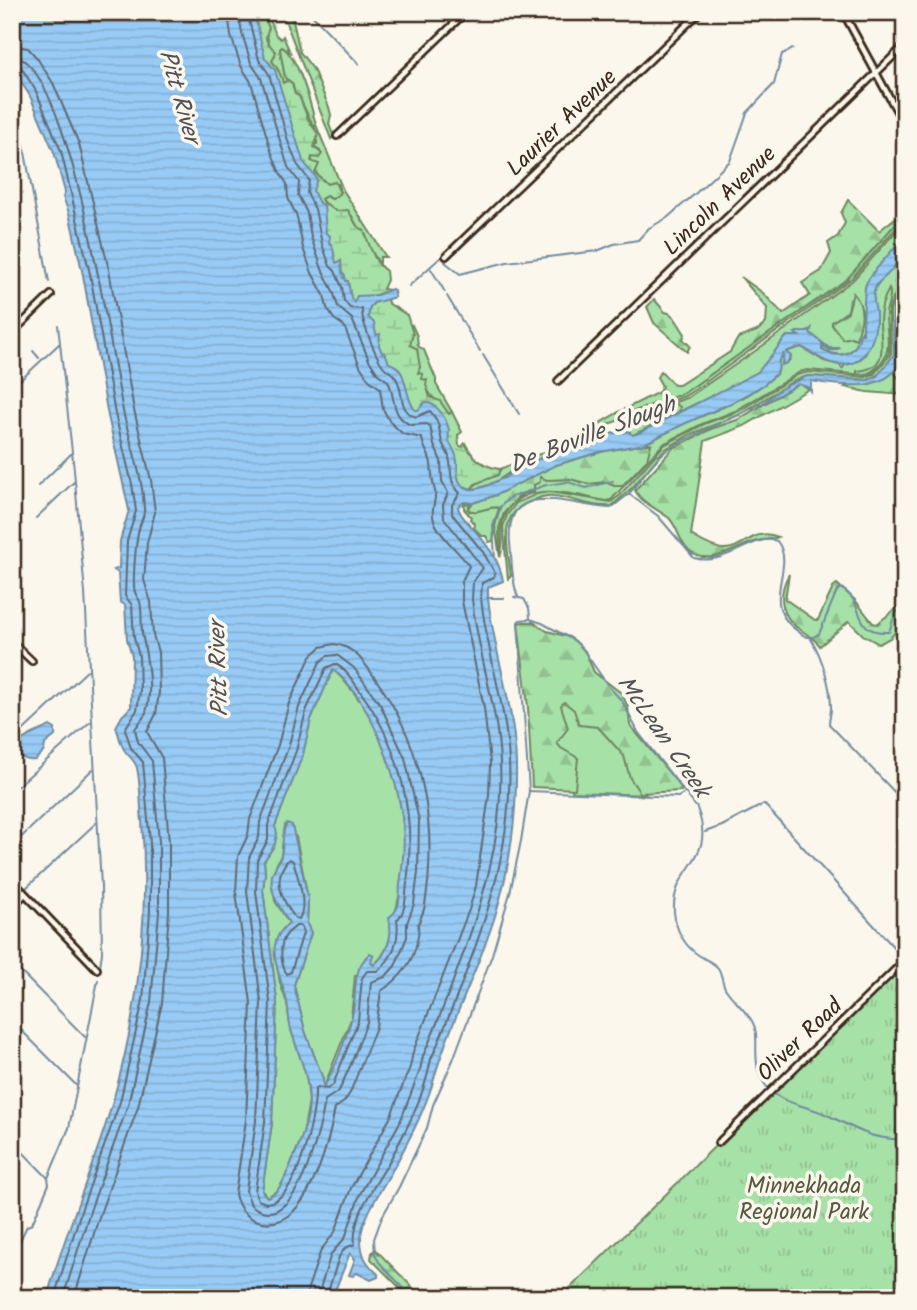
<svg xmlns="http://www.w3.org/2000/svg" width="917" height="1310" font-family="Kalam,sans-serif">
<defs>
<pattern id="forest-firs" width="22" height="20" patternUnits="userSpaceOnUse" patternTransform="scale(1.75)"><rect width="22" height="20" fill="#a6e1a7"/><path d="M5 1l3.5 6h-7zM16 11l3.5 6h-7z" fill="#90c18f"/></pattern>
<pattern id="wetland-marsh" width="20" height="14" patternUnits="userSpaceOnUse" patternTransform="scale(1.75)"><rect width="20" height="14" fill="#a6e1a7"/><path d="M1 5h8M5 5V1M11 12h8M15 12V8" fill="none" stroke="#90c18f"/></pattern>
<pattern id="park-tufts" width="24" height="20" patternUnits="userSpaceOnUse" patternTransform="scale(1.75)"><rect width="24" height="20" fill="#a6e1a7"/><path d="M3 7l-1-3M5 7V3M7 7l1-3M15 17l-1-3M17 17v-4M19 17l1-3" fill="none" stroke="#90c18f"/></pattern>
<pattern id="water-rules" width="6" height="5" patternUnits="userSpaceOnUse" patternTransform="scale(1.75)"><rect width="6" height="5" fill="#97cbf5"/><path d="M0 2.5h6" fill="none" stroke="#83aed2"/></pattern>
</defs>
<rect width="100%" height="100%" fill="#fbf7ec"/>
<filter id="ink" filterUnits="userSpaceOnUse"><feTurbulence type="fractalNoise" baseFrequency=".0143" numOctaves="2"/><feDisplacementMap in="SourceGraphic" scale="14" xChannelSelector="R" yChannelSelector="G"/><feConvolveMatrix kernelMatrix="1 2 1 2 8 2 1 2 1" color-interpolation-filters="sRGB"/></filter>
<g filter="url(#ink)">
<g fill="#a6e1a7" stroke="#708662" stroke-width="2" fill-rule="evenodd">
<path d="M262 12H267L276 35 281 39 283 36 290 52 282 47 280 49 285 78 288 80 286 82H282L272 61 275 55C265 41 267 27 262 12Z"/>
<path d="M316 125 343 190 386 257H380V265L368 245 365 233 357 226 352 216 336 211 322 201 321 199 326 196 332 199 340 193 338 184H327C322 178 308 169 312 159 313 155 317 154 320 151L313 145 317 144V134L314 127Z"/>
<path d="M905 213V218L852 278 696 389 685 396 606 425H601L600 423 619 412 618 415 621 416 683 393 847 279Z"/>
<path d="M905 221V237C897 245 866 279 865 288 864 295 867 303 866 310 863 337 855 367 822 349L821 345 830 350H836L838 348H829L810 333 811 329 808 332H797L796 334 799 336H787C777 347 770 361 759 371 738 390 704 398 679 412L680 407 638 418 630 417 687 398 758 349 853 280ZM850 300 863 312 856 339 852 337 843 339 832 325V322L848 311Z"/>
<path d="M905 251V264L895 282 898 283 905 269V272L889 308V353L873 373 865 375 807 370 800 372 735 411 702 424 663 444 611 500 605 501C573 494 517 477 503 520 499 533 505 547 500 557 501 546 498 534 500 523 506 500 528 495 540 477L547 480 570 479 589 484 605 482 615 486 646 460 650 445 644 444C657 438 670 430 683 424 715 410 753 398 778 372L779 360 784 353 782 363H787L791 358 785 352 801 347 824 361 840 365 842 369 846 364 858 361 865 355 876 324 873 296 876 286Z"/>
<path d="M905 276V284L893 308 894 355 879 374 868 380 809 376 795 380 739 415 691 434 664 450 632 488 612 506C592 508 573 498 553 496 545 495 539 498 532 501 496 514 508 546 511 576L508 579 503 527 507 515 516 503 537 494 550 492 611 502 620 495 664 445 704 424 739 411 797 375 808 372 866 377 874 374 891 354 890 310Z"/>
<path d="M412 325 417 336 418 346 424 350 436 379V384L452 412 449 414C436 402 424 388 418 373 415 366 419 356 417 349L410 345 409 328Z"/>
<path d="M599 432 602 435 559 449 522 467 518 465C507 476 487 489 471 489 479 478 494 479 502 468Z"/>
<path d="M473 503 469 506V511C480 512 491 505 500 508L493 541 489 542 486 536H482L474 528 475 525 470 519 471 517 464 509V504Z"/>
<path d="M333 669C393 727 417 827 397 906 392 927 391 949 375 965L371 963 355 976 351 1019 323 1089V1079L305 1031 294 985 311 933 307 924 308 898 296 837 285 826 281 855 272 875 275 901 289 923 275 954 280 983 287 1003 291 1030 306 1074 309 1101 303 1135 285 1178 278 1190 267 1197 262 1191 272 1123 277 1001 263 890 265 873 264 861 275 844V826L303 754 311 719Z"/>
<path d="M561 700C600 708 631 762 646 795L572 792 575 765 555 747Z"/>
</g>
<g fill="url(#forest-firs)" stroke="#708662" stroke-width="2">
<path d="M282 12H291L300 52 313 69 329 107 331 115 329 124 332 132 337 134 331 139Z"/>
<path d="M282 47C299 57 311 105 316 125L314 127 299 97 295 94 292 83 285 78 280 49Z"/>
<path d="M848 200 879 231 905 210V213L847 279 684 393 621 416 618 415 619 412 659 392 662 386 657 377 661 371 674 385H679L730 352 738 338 757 331 766 323 767 308 741 277 763 293 783 314 810 295 802 283 821 271 831 253 828 243 838 236 845 223 841 213Z"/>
<path d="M889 289C893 297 886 306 886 315 886 335 894 352 877 367 871 373 866 375 857 374V371C891 369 880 341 880 322 880 310 883 299 889 289Z"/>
<path d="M853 293C866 307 862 323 856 339L851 337 843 339 832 325V322L848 312Z"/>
<path d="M654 299 665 312 669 313 674 317 685 334 683 339 690 346 687 352 654 323 647 307Z"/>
<path d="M893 371 905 386 904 395 867 392 845 387 850 384 868 385Z"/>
<path d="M800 383 809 389 744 426 705 441 691 535C699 540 713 548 723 549 744 550 754 526 778 537 772 540 765 539 757 541 737 546 710 568 689 551 679 542 678 527 669 518 658 509 641 503 635 490L673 448 711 429 737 420Z"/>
<path d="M676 404 680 407 679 412 633 435 630 434 628 420C644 416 660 410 676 404Z"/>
<path d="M644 444H651L647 460 622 486H615L605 482 589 484 570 479 547 480 540 477V482L534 485V492L521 494 504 513 499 528 500 557 495 526 500 508C489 504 478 516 467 509L473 503 496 495 556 465 600 452Z"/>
<path d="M789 574 785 599 815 620H818L834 586 837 584 855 600 873 623 877 624 905 601V622L890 638 879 644 863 635 849 621 820 646C813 636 803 633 794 625 779 611 779 591 789 574Z"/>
<path d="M523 622H533L547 631 569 637 575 641 585 651 594 672 621 693 628 706 630 725 680 786 681 791 640 793 630 778 624 756 598 727 579 725 574 710 564 702 561 706 568 728 557 743 561 748 578 758 575 789 532 787 528 707 518 623Z"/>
<path d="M375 1249 423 1298H410L371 1259 372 1253Z"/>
</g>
<g fill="url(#wetland-marsh)" stroke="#708662" stroke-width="2">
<path d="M225 12H262L269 28C262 42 269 43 276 52L272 61C277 67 281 74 283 83L288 80 292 83 295 94 299 96 309 121 318 134 314 147 322 154 319 158 312 157 311 161 319 164 315 173 327 184 335 182 340 193 332 199 326 196 321 199 322 201 336 211 348 210 357 226 364 230C369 244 374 263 386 271L387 280 383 289 390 290 346 305Z"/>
<path d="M387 299 388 303 407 315 413 334 410 345 417 349 420 367 418 373 423 374 422 379 427 380 426 385 430 397 440 401 449 414 452 412 462 432 458 435 459 445 462 447 465 443C472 457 484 467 500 469L498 475 475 484 471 489 461 485 336 305Z"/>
</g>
<path fill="url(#park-tufts)" stroke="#708662" stroke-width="2" d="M905 960V1298H560Z"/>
<g fill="url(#water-rules)" stroke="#728b9f" stroke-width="2" fill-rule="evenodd">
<path d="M12 12H254L265 58 275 70 303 161 317 179 313 191 319 203 324 205 326 233 330 236 329 243 332 244 336 263 341 261 342 273 345 275 343 279 345 277 346 281H348L351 298 354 302 357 296 377 295 392 289 394 291 395 297 374 303 370 307 368 317 374 323 376 335 380 334 379 345 382 353 385 352 389 363C409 368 403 395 415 410H418L425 402C437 403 446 418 449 430 449 433 448 438 449 441 451 446 455 451 456 456 460 469 452 484 470 489 481 491 496 480 507 477L510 473 559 449 602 435 627 431 633 435 639 433 758 372 787 336H799L795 333 797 332H808L811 329 810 333 829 348H841L830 350 822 345V350C839 359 856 356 860 334H863C863 325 864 289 866 284 870 274 896 246 905 237 905 252 898 264 887 275 883 279 879 281 876 286 871 296 875 303 876 313 877 338 866 370 835 364 822 362 813 352 801 347 798 348 789 350 786 352L791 356 787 363 782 365 784 353 779 360 778 372 765 384 731 403 684 424 644 444 600 452 556 465 496 495 473 503 464 502 458 507C460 516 466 520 471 526 485 542 500 560 503 581L488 587V598C494 654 515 707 516 765 517 814 510 869 495 916 478 970 451 1021 435 1075 427 1105 412 1134 397 1162 388 1179 360 1220 361 1238 361 1254 365 1263 378 1274V1277L371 1280 357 1273 353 1276 349 1275 355 1259 350 1253 332 1298H47C65 1231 94 1167 113 1101 139 1010 149 915 142 821 140 804 141 785 137 768 135 760 129 757 125 751 120 744 119 734 116 727L122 716 131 707 132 656 127 639 125 605 120 602 118 573 114 570 119 568 120 541 129 510 108 416 83 275 69 213 63 197 65 192 54 152 30 96 12 68ZM333 670C370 696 399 780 403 824 405 844 403 864 400 884 399 891 401 903 396 910 395 913 391 915 389 918 393 936 388 952 374 965L371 963 373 955 370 953C350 972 358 992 352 1016 347 1036 334 1072 323 1088V1079L305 1031 294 985 311 933 307 924 308 898 292 825 287 823C281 832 284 845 281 856 279 863 273 869 272 876 269 894 281 908 289 923 261 945 281 974 287 1002 289 1011 288 1020 291 1029 298 1055 309 1074 309 1102 309 1122 299 1146 291 1164 285 1176 281 1193 267 1197L262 1191 272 1123 277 1001 263 890 265 873 264 861 275 844 277 834 275 826 303 754 311 719Z"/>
<path d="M905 284C905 294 900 300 899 310 897 324 905 339 903 353 895 395 840 386 811 381V391L808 387 798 384 759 406 782 388 807 376 868 380 877 376 894 355 893 308Z"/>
<path d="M50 726 55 729V736L45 744 44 751 35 760C24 761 21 758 15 749 21 736 38 733 50 726Z"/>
<path d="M905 1284V1298H843C858 1285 888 1291 905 1284Z"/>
</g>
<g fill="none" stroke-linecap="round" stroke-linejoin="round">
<g stroke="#606a74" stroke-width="2">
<path d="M228 12 231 36 241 66 251 82 270 148 279 171 287 184 288 198 297 217 303 248 312 273 324 295 327 308 334 319 344 326 360 366 369 380 380 388 383 409 390 422 403 434 422 438C423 448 430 455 431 464 432 474 432 481 435 491 437 501 429 510 435 523 442 539 459 551 469 566L462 581V601L484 708 490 763 489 795 476 886 469 910 413 1052 410 1067 390 1118 351 1188 335 1232 321 1250 308 1288 307 1298"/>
<path d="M238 12 242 33 251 63 261 78 288 167 299 182 298 195 307 213 311 237 322 269 333 291 338 307 352 319 369 360 378 374 388 381C396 397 390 416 411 425L427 424 430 426 434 445 441 461 442 481 448 493 443 505 444 518 483 568 473 582 472 599C478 655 498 707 500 763 504 838 481 907 455 976 445 1003 435 1030 423 1056L420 1070 400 1122 360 1194 345 1238 331 1254 317 1298"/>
<path d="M247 12 259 60 269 74 288 141 297 164 309 180 307 193 315 209 322 244 330 266 335 271 342 287 344 301 350 308 362 309C361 320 377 362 386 369 391 373 394 373 397 380 404 393 398 411 416 417L430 411C441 424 438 427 442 442 443 447 448 451 449 457 453 473 447 479 460 493L452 505V514L483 552 495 573 494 577 482 583 481 598C487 653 506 706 509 761 513 837 490 910 463 980 453 1006 443 1033 431 1059 425 1094 407 1129 390 1160 377 1183 351 1217 355 1244L345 1248 339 1257 326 1298"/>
<path d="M12 45 28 48 37 58 53 83 79 144 109 270 134 410 151 480 155 512 147 543 144 580 151 602 153 635 158 652 159 692 156 714 147 732 162 758 169 842V912L162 1003 138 1107 100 1214 74 1298"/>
<path d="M12 56C70 58 112 358 123 411 130 443 143 476 144 509 145 517 140 522 139 529 136 539 132 584 135 592 136 596 139 598 140 602 143 613 140 627 143 638 147 660 153 689 146 712 144 718 138 724 135 729L138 742 152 761 159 842V912L151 1002 128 1105 90 1211 63 1298"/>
<path d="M12 64 21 67 36 91 61 151 90 274 115 414 132 484 136 511 127 541 125 596 132 605 134 638 139 656 140 691 137 710 125 729 131 748 143 762 150 843V912L143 1000 120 1102 82 1208 54 1298"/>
<path d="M334 644C355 646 366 665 377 681 423 745 438 827 425 905 424 912 420 918 418 925 418 928 419 932 418 936 415 960 401 979 381 991L376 1027 350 1093 344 1102 335 1108C329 1141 307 1236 258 1221 245 1217 238 1207 235 1194L246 1120 251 1003 236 892 238 856 248 835 250 819 278 745 289 703 311 656 321 647Z"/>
<path d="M337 655 354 668 380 704 405 758 419 821 418 872 414 904 407 923V937L395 966 385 977 371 982 367 1022 351 1064 339 1091 325 1100C321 1127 296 1241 251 1205L246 1191 256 1121 261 1002 247 891 249 858 259 837 260 822 288 748 299 707 320 662 327 656Z"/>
<path d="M335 664C346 669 353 681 360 691 401 747 416 816 407 884 405 897 407 910 397 920 400 939 393 958 378 971H367L362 978 358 1021 333 1085 327 1089 318 1087 315 1089C316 1115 298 1202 266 1203L258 1200 255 1191 265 1122 270 1002 256 891 257 860 268 840V825L296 751 306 711 326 668Z"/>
<path d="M289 859 293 861C298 877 308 905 299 919L295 918C282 900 271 878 289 859Z"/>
<path d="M296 926H301L303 933 291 972 287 974C281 966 278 943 287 934 289 931 293 929 296 926Z"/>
</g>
<g stroke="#728b9f" stroke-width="2">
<path d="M309 12 359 64"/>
<path d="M694 23 704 12"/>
<path d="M670 45 691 25"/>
<path d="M660 55 668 48"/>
<path d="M648 67 657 58"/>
<path d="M636 78 646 69"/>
<path d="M621 93 634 81"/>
<path d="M845 106 875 78"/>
<path d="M599 114 618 95"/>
<path d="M12 121 22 136 49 282"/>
<path d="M585 127 598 115"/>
<path d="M568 143 583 129"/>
<path d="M554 157 566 146"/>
<path d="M540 170 552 159"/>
<path d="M518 192 538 173"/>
<path d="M490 219 515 195"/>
<path d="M455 253 487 223"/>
<path d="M452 256 445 262 460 274 507 262 597 251 614 244 638 240 649 228 667 218 696 193 730 161 747 113 774 84 782 54 793 49"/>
<path d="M431 269 445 292"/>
<path d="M409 286 441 257"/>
<path d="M447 296 480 351"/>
<path d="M12 321 14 323"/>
<path d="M58 325 74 470 85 593 101 886 102 953 100 966"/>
<path d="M14 335 37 312"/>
<path d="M33 351 39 358"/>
<path d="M483 355 519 414"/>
<path d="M12 388 60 343"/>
<path d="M38 486 72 453"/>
<path d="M629 494C641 479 654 459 670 448 699 430 731 421 760 404"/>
<path d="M36 518 75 481"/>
<path d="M495 559 493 526 499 508 509 498 546 485 568 482 586 488 613 481"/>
<path d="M514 597 524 599 529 608 530 617"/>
<path d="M518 597C511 580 512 560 510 543 504 474 575 508 611 508L629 494 658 516 694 558C726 567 753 533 777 541 798 568 756 603 799 632 806 638 811 639 819 634L836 593 840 588C868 601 849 634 889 632L895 614 905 604"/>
<path d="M487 598H504"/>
<path d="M811 639C822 657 831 686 831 708 831 714 829 718 829 724L905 803"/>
<path d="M12 741 88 670"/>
<path d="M12 791 90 722"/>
<path d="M529 791 678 797 686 792"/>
<path d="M705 832 722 826 764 804 898 952"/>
<path d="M12 846 93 769"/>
<path d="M12 876 13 877"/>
<path d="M17 881 34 898"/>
<path d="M25 889 96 823"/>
<path d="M12 902 20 893"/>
<path d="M38 903 76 943"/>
<path d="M12 911 19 904"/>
<path d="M15 966 85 1037"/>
<path d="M12 1021 77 1086"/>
<path d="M12 1073 15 1076"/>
<path d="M12 1141 48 1178"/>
<path d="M12 1257 27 1226 32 1224 49 1184 48 1178 69 1128 98 980"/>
<path d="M413 1298 379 1262 375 1254 374 1239 382 1217 399 1187 427 1128 433 1105 453 1060 492 955 510 893 521 841 529 791 518 622 520 620 530 619 542 623 575 641 582 648 609 687 622 701 638 732 697 808C718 863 671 865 674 912 676 931 684 946 700 956 706 960 713 962 718 968 722 974 722 982 725 988 733 1000 744 1009 752 1021 763 1038 746 1069 771 1091 783 1102 800 1105 815 1110 833 1116 850 1128 868 1134 880 1139 893 1138 905 1141"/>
</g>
<g stroke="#3b2a1e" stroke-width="10">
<g id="minor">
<path d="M843 12 905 126"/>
<path d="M337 136 466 12"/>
<path d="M446 256 700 12"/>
<path d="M12 333 51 295"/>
<path d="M558 381 905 45"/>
<path d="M12 642 32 661"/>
<path d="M12 880 97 969"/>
<path d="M12 906 25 894"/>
<path d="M718 1143 905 960"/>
</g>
</g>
<use href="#minor" stroke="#fbf7ec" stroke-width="4.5"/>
</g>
</g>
<g text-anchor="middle" stroke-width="7" stroke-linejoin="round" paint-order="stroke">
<g font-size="23" fill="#3b2a1e" stroke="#fbf7ec">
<text transform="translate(561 122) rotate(-44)" y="8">Laurier Avenue</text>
<text transform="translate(719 200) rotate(-44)" y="8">Lincoln Avenue</text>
<text transform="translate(799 1039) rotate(-44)" y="8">Oliver Road</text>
</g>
<g font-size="23" fill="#565840" stroke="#fbf7ec">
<text x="804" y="1193">Minnekhada<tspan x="804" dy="26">Regional Park</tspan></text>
</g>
<g font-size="24" font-style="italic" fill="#525254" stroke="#fbf7ec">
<text transform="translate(180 96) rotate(74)" y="8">Pitt River</text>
<text transform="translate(592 434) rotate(-21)" y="8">De Boville Slough</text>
<text transform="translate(218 669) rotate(-92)" y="8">Pitt River</text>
<text transform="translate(664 736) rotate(55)" y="8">McLean Creek</text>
</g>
</g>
<rect width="917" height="1310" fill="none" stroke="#fbf7ec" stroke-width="42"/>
<rect x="21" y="21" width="875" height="1268" fill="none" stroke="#3b2a1e" stroke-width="2.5" filter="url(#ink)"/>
</svg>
